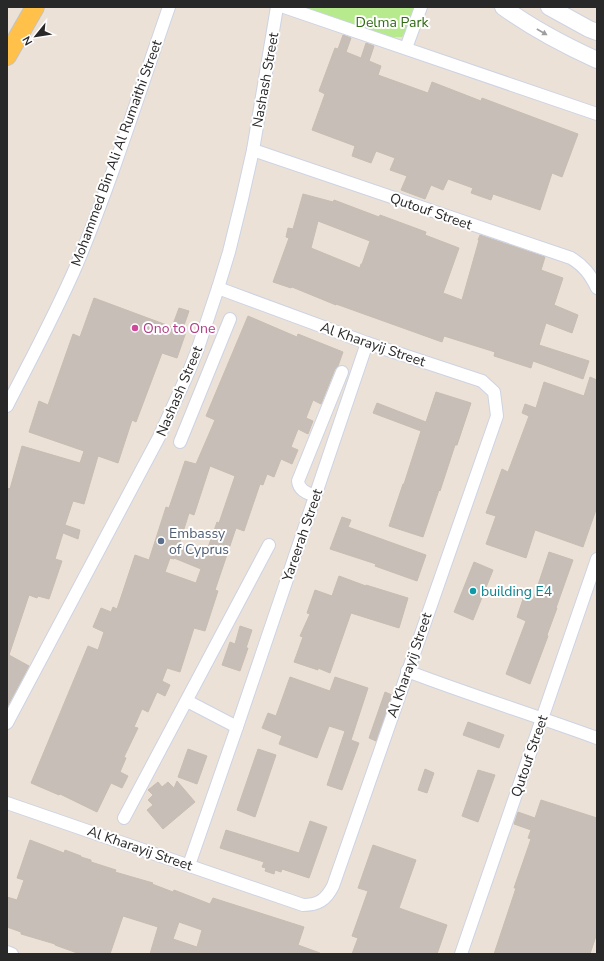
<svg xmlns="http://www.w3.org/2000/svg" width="604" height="961" font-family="'Nunito Sans',sans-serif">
<rect width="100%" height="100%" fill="#ece1d7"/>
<path fill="#b7ea8d" d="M305 7H416L408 27 402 37H389Z"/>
<g fill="#c7beb7" stroke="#c7bdb1" fill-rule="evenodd">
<path d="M343 35 351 38 346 52 361 58 366 43 374 46 369 61 381 66 378 75 428 93 432 82 481 101 482 98 578 134 562 177 552 173 540 210 493 194 491 200 471 193 473 188 448 179 443 190 431 185 425 199 401 190 407 176 390 170 395 158 376 151 371 163 352 156 355 146 312 130 325 94 319 91 335 48 338 49Z"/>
<path d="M303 194 333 202 334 200 379 217 380 215 426 232 425 235 459 248 443 293 462 300 479 240H478L480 235 545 257 541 270 563 278 554 305 578 315 572 333 546 323 539 345 589 361 583 379 533 361 531 368 494 356 495 352 444 336 442 342 336 304V305L292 287 291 288 273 282 289 238 286 237 288 228 293 229ZM318 221 370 241 362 264H361L360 268 311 248Z"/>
<path d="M94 298 172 327 179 308 189 311 182 331 186 332 177 358 162 353 136 422 132 420 118 463 98 456 84 504 73 501 65 525 80 530 78 539 63 533 55 559 62 561 49 599 38 596 37 598 29 595 9 655 29 666 7 707V488L10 489 22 446 80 463 84 451 29 432 39 401 48 405 73 334 80 337Z"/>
<path d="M248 316 297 337 298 334 343 352 338 366 335 369 321 404 313 400 306 418 313 421 308 434 298 429 291 447 298 450 292 464 281 459 274 477 267 474 263 485 260 484 244 531 236 528 215 590 218 591 205 631 194 628 180 672 167 668 162 681 170 685 165 696 157 692 148 712 142 709 134 727 138 728 124 757 126 758 120 772 128 776 122 788 111 783 97 812 60 794 59 795 31 783 88 646 98 650 104 632 93 627 101 608 111 612 113 607 117 609 135 555 149 560 166 507 169 508 185 461 196 464 215 420 206 416ZM210 466 235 476 219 523 217 522 205 556 179 545 189 513 194 515ZM170 558 174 559V558L201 569 196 583 165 572Z"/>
<path d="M590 377 597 380V507L583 547 535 530 526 558 486 544 496 516 486 513 502 469 508 472 529 416 522 413 525 404 536 408 544 382 584 396Z"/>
<path d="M436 392 471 403 457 445H455L440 491 439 490 423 537 389 526 403 484H404L421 431 373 413 377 403 426 422Z"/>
<path d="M342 517 351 520 348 527 426 555 417 581 375 566 376 564 330 549Z"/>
<path d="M549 552 573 560 556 608H557L547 635 548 636 530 684 506 674 526 621 517 617 524 596 533 600Z"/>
<path d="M474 562 493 570 473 620 454 612Z"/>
<path d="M339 576 366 586V585L408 598 399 628 351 613 330 673 318 668V670L294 662 303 637 300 636 310 614 307 613 315 590 332 596Z"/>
<path d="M240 626 252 630 246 648H248L240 671 222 665 230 642 235 644Z"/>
<path d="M290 677 330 691 335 677 368 688 351 740 359 743 342 790 327 785 345 731 329 726 317 758 279 744 282 736 262 728 268 713 276 716Z"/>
<path d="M385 692 392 695 376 741 369 738Z"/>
<path d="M468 722 504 735 499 748 463 735Z"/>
<path d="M188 749 207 756 197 784 178 777Z"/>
<path d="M258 749 276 755 255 817 237 810Z"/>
<path d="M425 769 434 773 427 793 418 790Z"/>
<path d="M478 770 495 775 478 822 462 816Z"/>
<path d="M177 781 195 802 163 829 147 810 153 805 148 800 153 795 148 790 158 782 162 787 168 782 174 788Z"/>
<path d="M541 800 597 818V933L590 954H494L516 888H514L531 839 528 838 531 830 514 824 518 812 535 818Z"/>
<path d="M310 821 327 827 309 878 282 869 281 872 275 870 274 874 265 871 266 868 262 867 264 862 220 848 226 830 299 853Z"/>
<path d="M30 840 64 853 65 850 81 856V857L91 860V862L116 870 115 872 153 883 152 884 173 892 174 890 210 904 213 898 304 927 298 945 320 953V954H150L158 927 123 916 110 954H80L55 945V944L21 934V932L7 927V897L17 900 24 880 17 878ZM179 922 202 930 197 947 173 939Z"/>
<path d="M373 845 416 860 399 908 447 925 437 954H352L358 938 352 936 368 891 358 888Z"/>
</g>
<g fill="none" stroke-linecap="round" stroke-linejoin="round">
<g stroke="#ccd3e3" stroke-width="14">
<g id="minor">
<path d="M284 7 597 114"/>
<path d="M406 48 421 7"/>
<path d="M253 150 571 258C584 266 590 274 597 288"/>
<path d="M7 406C31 359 56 313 77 264 112 180 139 93 169 7"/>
<path d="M180 442 230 319"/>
<path d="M315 496C308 493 299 491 298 481L342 372"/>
<path d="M407 671C470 695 534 715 597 738"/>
<path d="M187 701 237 727"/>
<path d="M7 723 159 437 189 371 197 351 218 288 229 252 242 199 253 150 277 7"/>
<path d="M7 803 303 905C318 905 326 900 333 886L497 416 494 392 482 381 367 343 218 288"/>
<path d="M124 818 269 545"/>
<path d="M189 865 237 727 367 343"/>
<path d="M7 952 12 954"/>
<path d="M461 954 597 559"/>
</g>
</g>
<g stroke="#ccd3e3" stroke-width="18">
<g id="secondary">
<path d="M503 7C532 28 564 45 597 60"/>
<path d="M549 7 589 29 597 32"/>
</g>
</g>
<g stroke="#c3c3c3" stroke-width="20">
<path id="primary" d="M7 56 35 7"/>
</g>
<use href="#minor" stroke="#fff" stroke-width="12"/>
<use href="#secondary" stroke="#fff" stroke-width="16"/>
<use href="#primary" stroke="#ffc14a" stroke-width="18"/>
</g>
<defs><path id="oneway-solid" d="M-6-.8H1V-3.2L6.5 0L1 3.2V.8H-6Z"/></defs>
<use fill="#9e9e9e" href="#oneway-solid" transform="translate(542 32) rotate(30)"/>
<circle fill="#d1479c" stroke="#fff" stroke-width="1.5" cx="135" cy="328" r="4"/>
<circle fill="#5c6f8a" stroke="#fff" stroke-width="1.5" cx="161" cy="541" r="4"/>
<circle fill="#0f9aa8" stroke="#fff" stroke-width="1.5" cx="473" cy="591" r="4"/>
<g text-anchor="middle" stroke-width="4" stroke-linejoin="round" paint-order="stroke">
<g font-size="14" fill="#2e6b11" stroke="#fff">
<text x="392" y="27">Delma Park</text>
</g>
<g font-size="14" fill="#282828" stroke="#fff">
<text transform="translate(265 80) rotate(-80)" y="5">Nashash Street</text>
<text transform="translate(116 153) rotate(-70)" y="5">Mohammed Bin Ali Al Rumaithi Street</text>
<text transform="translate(431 211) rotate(19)" y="5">Qutouf Street</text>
<text transform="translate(373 344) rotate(19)" y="5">Al Kharayij Street</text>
<text transform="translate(179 391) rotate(-67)" y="5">Nashash Street</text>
<text transform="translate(302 535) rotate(-71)" y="5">Yareerah Street</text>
<text transform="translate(409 665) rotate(-71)" y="5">Al Kharayij Street</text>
<text transform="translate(529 756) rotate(-71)" y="5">Qutouf Street</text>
<text transform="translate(140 848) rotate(19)" y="5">Al Kharayij Street</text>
</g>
<g font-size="14" fill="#b23c85" stroke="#fff" text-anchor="start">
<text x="143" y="333">Ono to One</text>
</g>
<g font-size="14" fill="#4e5e75" stroke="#fff" text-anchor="start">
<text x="169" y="538">Embassy<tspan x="169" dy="16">of Cyprus</tspan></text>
</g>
<g font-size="14" fill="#0d838f" stroke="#fff" text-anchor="start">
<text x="481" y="596">building E4</text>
</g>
</g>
<rect width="604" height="961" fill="none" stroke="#282828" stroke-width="16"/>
<g transform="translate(36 36) rotate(240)" stroke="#ffffff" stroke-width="3" paint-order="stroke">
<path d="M0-3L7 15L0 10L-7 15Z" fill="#282828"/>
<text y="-6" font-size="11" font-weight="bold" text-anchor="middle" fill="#282828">N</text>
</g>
</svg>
